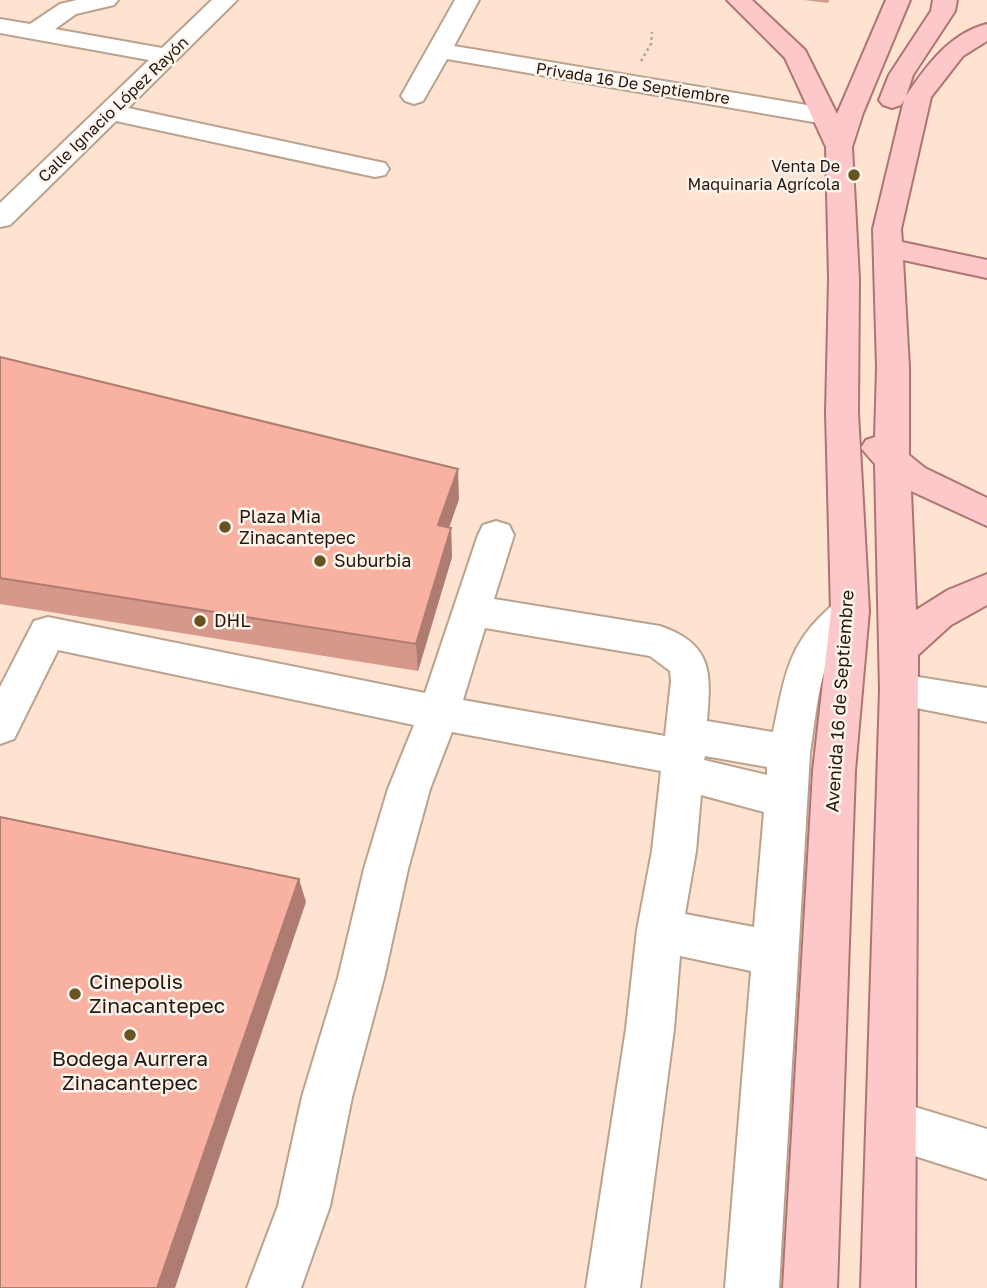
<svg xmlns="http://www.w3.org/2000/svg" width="987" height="1288" font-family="'Golos Text',sans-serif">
<rect width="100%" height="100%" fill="#fde3d0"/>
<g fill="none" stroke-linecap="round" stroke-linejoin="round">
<g stroke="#baa28f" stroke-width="4">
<g id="minor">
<path d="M77 0H118L114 5 76 14 55 29 162 48 212 0H237L128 108 375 161 385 163 389 169 385 175 375 177 116 121 10 225 0 227V203L149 60 0 33V19L30 24 60 4Z"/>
<path d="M455 0H479L454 46 825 108 834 111 838 116 834 121 825 124 447 59 423 101 414 104 405 101 401 96Z"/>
<path d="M496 521 509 525 514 535 494 599 660 626C713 644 711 673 707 721L773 732C783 686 786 649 822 615 836 601 844 594 863 600L869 611C860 628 843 636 833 652 818 675 815 725 810 753L779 1288H725L751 971 680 956 674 1029 640 1288H586L626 1029 637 930 652 851 661 771 452 732 430 789 408 869 384 978 352 1097 330 1206 301 1288H247L278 1206 302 1097 338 978 364 869 388 789 414 725 58 650 14 739 0 744V687L34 621 48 617 425 693 478 535 483 525ZM485 628 650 656 670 671 671 681 665 736 463 700ZM705 756 767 767V775L704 760ZM701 795 764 812 754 927 685 914 696 851Z"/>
<path d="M900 674 987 688V722L886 702 880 690 886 678Z"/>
<path d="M892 1100 987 1129V1179L874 1143 867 1125 874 1107Z"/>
</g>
</g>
<g stroke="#af7372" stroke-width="4">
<g id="major">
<path d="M727 0H752L805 50 837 114 886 0H910L863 113 852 147 859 279 858 412 869 611 855 771 837 1288H783L813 771 831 611 826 412 829 279 826 147 785 58Z"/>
<path d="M933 0H957L955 11 913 75 906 96C926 66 950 33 987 24V41L963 56 931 97 901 229 902 242 987 260V278L903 260 909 367V455L925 468 987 498V526L911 491 916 610 948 590 987 574V605L951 625 918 655 915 1288H861L880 690 875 464 861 448 866 440 875 437 877 367 873 229 904 100 901 105 892 108 883 105 879 100 889 75 931 11Z"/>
</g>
</g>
<path stroke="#b29e8f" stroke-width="2.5" stroke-dasharray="2.5 3.5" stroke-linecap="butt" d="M641 61 651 44 652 32"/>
<use href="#minor" fill="#fff" fill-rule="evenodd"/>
<use href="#major" fill="#fdc8ca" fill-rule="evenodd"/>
</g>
<g fill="#d6988b">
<path d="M804 0H829L828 3Z"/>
<path d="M0 357 459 499 449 527 451 528 452 557 418 671 0 604Z"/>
</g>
<g fill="#ae7c71">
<path d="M458 469 459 499 440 554 438 525Z"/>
<path d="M451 528 452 557 418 671 416 644Z"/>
<path d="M299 879 306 902 175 1288H157Z"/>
</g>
<g fill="#f9b1a2" stroke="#ae7c71" stroke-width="2">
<path d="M0 357 458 469 438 525 451 528 416 644 0 578Z"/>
<path d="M0 817 299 879 157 1288H0Z"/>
</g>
<g fill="#685423" stroke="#fef4ec" stroke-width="2.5">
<circle cx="854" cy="175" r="7"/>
<circle cx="225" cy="527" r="7"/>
<circle cx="320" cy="561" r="7"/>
<circle cx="200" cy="621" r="7"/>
<circle cx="75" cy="994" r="7"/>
<circle cx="130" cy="1035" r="7"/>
</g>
<g text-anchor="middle" stroke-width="5" stroke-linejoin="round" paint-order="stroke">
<g font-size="16" fill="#221912" stroke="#fef4ec">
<text transform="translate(633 83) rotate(9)" y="6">Privada 16 De Septiembre</text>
<text transform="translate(113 109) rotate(-44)" y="6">Calle Ignacio López Rayón</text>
</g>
<g font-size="16" fill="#221912" stroke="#fef4ec" text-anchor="end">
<text x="840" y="172">Venta De<tspan x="840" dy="18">Maquinaria Agrícola</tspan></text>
</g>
<g font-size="18" fill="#221912" stroke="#fef4ec" text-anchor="start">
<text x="239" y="523">Plaza Mia<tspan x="239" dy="21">Zinacantepec</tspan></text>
<text x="334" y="567">Suburbia</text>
<text x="214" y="627">DHL</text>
</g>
<g font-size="18" fill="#221912" stroke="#fef4ec">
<text transform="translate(840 701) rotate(-86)" y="6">Avenida 16 de Septiembre</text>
</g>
<g font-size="21" fill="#221912" stroke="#fef4ec" text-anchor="start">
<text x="89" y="989">Cinepolis<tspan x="89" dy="24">Zinacantepec</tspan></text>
<text x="130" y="1066" text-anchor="middle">Bodega Aurrera<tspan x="130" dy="24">Zinacantepec</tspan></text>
</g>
</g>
</svg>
